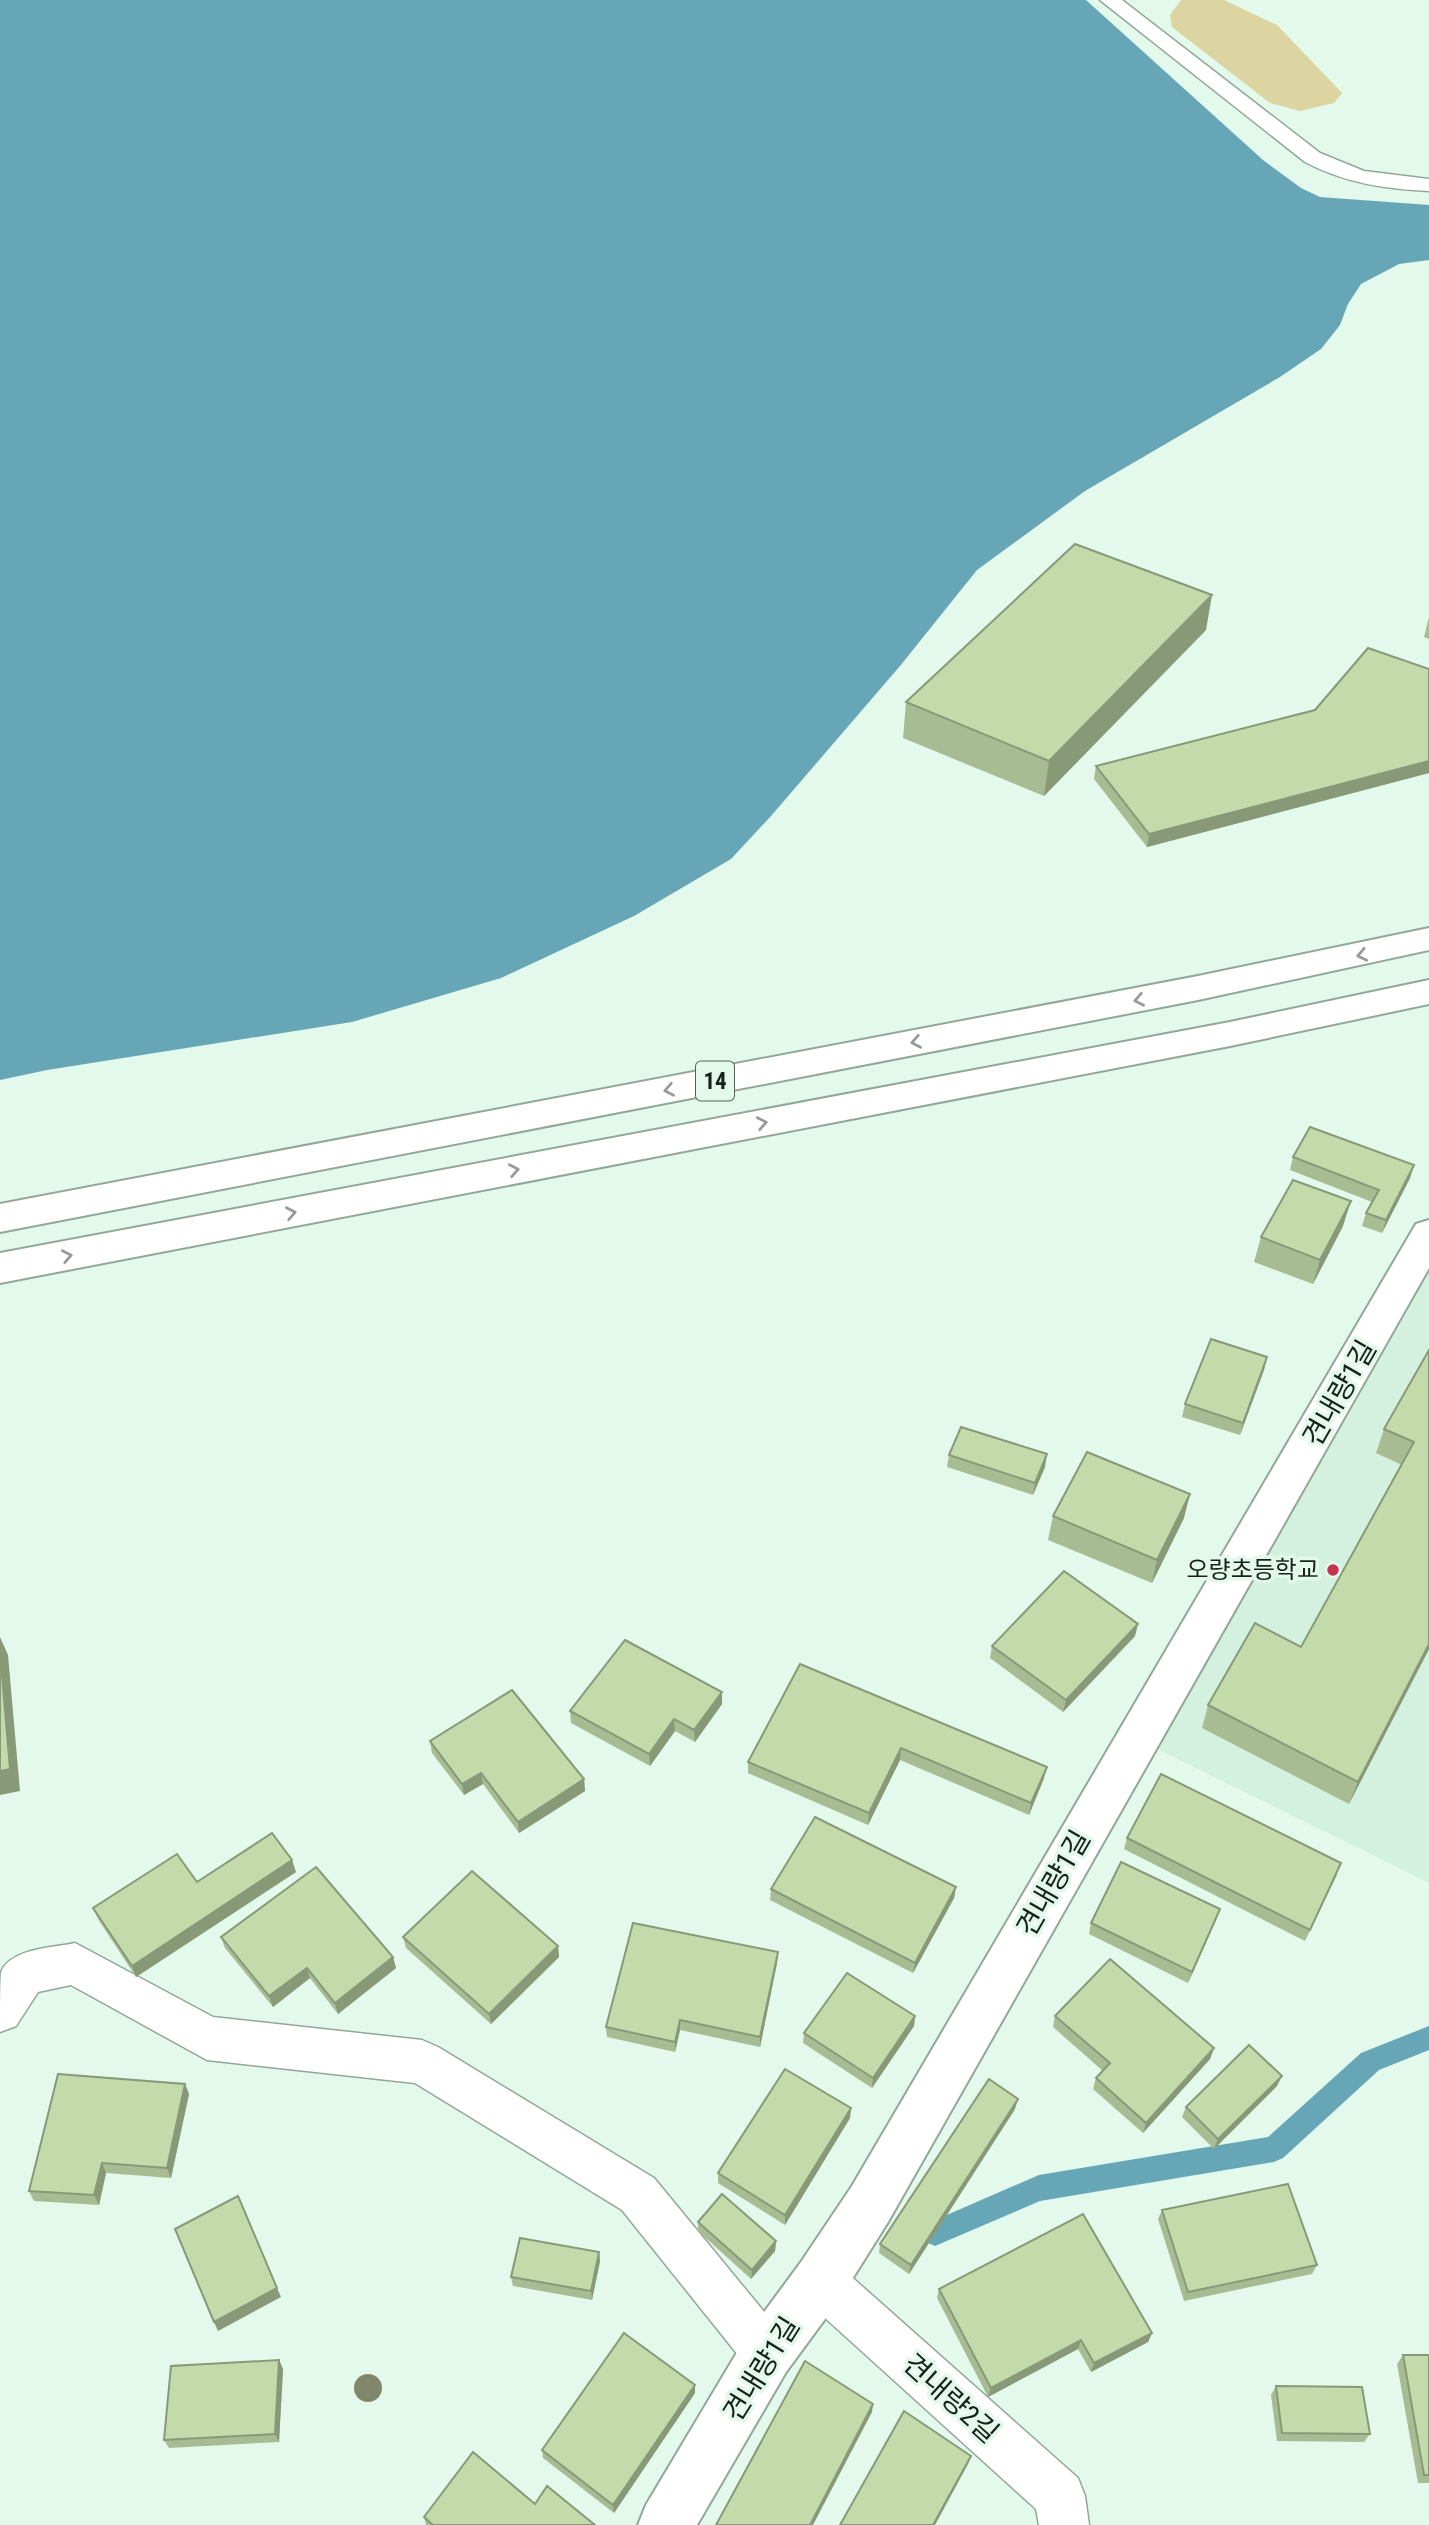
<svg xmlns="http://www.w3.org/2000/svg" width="1429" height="2525" font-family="'Roboto Condensed','Noto Sans KR',sans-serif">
<rect width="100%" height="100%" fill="#e3f9eb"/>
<path fill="#d3f1de" d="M1429 1234V1883L1137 1739Z"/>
<path fill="#dcd5a1" d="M1181 0H1224L1277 25 1342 93 1334 103 1300 111 1270 103 1172 27 1170 15Z"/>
<path fill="#67a6b6" d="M0 0H1086L1263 160 1301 188 1320 197 1429 205V260L1399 264 1361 284 1348 304 1340 325 1321 349 1280 377 1085 491 977 570 900 666 771 816 731 859 634 916 501 978 352 1022 47 1070 0 1080Z"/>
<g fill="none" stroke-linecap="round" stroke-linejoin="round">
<path fill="#67a6b6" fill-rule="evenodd" d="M1429 2026V2050L1379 2070 1283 2158 1274 2162 1040 2201 935 2246 926 2242 922 2233 926 2224 1039 2175 1268 2137 1361 2053Z"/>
<g stroke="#92a79a" stroke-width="3">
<g id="service">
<path d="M1100 0H1122L1320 153 1364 171 1429 179V191C1385 189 1345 183 1305 162Z"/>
<path d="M75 1943 213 2017 422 2040 438 2047 654 2178 784 2336 791 2353 784 2370 767 2377 750 2370 622 2210 415 2083 207 2060 71 1985 38 1992 16 2026 0 2032C0 2018 0 1984 1 1972 11 1948 53 1948 75 1943Z"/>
<path d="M820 2257 837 2264 1078 2478 1085 2496 1089 2525H1039L1036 2509 803 2298 796 2281 803 2264Z"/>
</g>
</g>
<g stroke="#92a79a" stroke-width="4">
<path id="minor" d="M1429 1220V1268L888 2222 839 2300 786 2372 697 2525H638L646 2505 748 2334 801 2262 852 2186 1416 1224Z"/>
</g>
<g stroke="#92a79a" stroke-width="4">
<g id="trunk">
<path d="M1429 928V950L1198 1000 0 1232V1204L1198 976Z"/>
<path d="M1429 980V1004L1230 1046 0 1283V1253L1230 1022Z"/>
</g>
</g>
<use href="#service" fill="#fff" fill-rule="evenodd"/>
<use href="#minor" fill="#fff" fill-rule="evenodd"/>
<use href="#trunk" fill="#fff" fill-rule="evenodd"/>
</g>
<circle fill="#81876a" cx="368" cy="2388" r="14"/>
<g fill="#a8bc93">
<path d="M1429 617V639L1424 637Z"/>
<path d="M1206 630 1044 796 903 738 906 702Z"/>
<path d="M1429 669V773L1147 847 1094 779 1096 766 1315 710Z"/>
<path d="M1293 1157 1414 1165 1410 1178 1382 1233 1362 1226 1366 1213 1372 1202 1290 1170Z"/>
<path d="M1343 1226 1313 1284 1254 1262 1261 1237Z"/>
<path d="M1429 1350V1649L1349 1804 1202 1728 1208 1705 1301 1647 1402 1465 1376 1453 1384 1429Z"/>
<path d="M1267 1357 1264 1370 1240 1435 1182 1417 1185 1404Z"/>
<path d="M949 1455 1045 1467 1033 1495 947 1467Z"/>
<path d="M1053 1516 1184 1518 1152 1583 1048 1540Z"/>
<path d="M1135 1636 1063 1712 990 1658 992 1646Z"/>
<path d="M800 1664 1044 1778 1029 1815 900 1760 868 1825 748 1773V1762Z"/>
<path d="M722 1692V1704L695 1742 675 1731 650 1766 571 1723 570 1711Z"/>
<path d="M430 1741 584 1779 585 1791 519 1833 483 1784 464 1795 432 1753Z"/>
<path d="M1127 1838 1337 1875 1305 1941 1124 1849Z"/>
<path d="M296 1872 136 1977 98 1919 93 1908 197 1882Z"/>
<path d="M956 1887 954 1898 913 1973 770 1900 771 1889Z"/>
<path d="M1216 1920 1188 1983 1089 1934 1091 1923Z"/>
<path d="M221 1937 393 1957 396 1968 338 2014 310 1978 273 2007 225 1948Z"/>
<path d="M403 1937 558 1946 559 1957 491 2024 406 1948Z"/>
<path d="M778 1952 777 1963 760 2047 680 2030 675 2052 607 2037 606 2027Z"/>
<path d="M915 2016 914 2026 872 2088 803 2043 804 2033Z"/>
<path d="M1055 2016 1214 2048 1210 2059 1143 2133 1093 2089 1096 2078 1103 2071 1053 2027Z"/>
<path d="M185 2084 189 2094 171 2178 106 2173 99 2205 34 2201 29 2191Z"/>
<path d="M1277 2086 1214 2149 1182 2117 1186 2107Z"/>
<path d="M851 2108 850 2118 785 2225 718 2183V2173Z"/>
<path d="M1015 2109 909 2274 879 2253 880 2244Z"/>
<path d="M1162 2210 1317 2265 1312 2274 1184 2301 1158 2219Z"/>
<path d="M698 2222 776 2241 775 2251 751 2279 698 2231Z"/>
<path d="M599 2252 600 2261 592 2300 513 2286 511 2277Z"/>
<path d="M939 2289 1152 2333 1148 2342 1091 2372 1078 2349 988 2397 937 2298Z"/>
<path d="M1403 2355H1429V2483H1418L1397 2364Z"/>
<path d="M279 2360 283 2369 279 2442 169 2448 164 2440Z"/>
<path d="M1276 2386 1370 2434 1364 2442 1277 2441 1271 2395Z"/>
<path d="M695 2393 614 2513 543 2458 542 2450Z"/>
<path d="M535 2504 595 2525H426L424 2517Z"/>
</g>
<g fill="#889978">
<path d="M1212 595 1206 630 1044 796 1049 761Z"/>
<path d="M1429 761V773L1147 847 1149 834Z"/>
<path d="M1414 1165 1410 1178 1382 1233 1386 1220Z"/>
<path d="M1351 1201 1343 1226 1313 1284 1320 1260Z"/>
<path d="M1267 1357 1264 1370 1240 1435 1243 1423Z"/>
<path d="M1047 1454 1045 1467 1033 1495 1035 1483Z"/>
<path d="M1190 1494 1184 1518 1152 1583 1157 1560Z"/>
<path d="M1138 1624 1135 1636 1063 1712 1066 1700Z"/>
<path d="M0 1637 8 1655 20 1791 0 1795Z"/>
<path d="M1429 1644V1649L1349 1804 1358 1782Z"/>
<path d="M722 1692V1704L695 1742 694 1730Z"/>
<path d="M674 1719 675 1731 650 1766 649 1754Z"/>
<path d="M901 1748 900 1760 868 1825 869 1813Z"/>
<path d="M1047 1767 1044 1778 1029 1815 1031 1803Z"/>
<path d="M481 1773 483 1784 464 1795 462 1784Z"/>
<path d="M584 1779 585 1791 519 1833 518 1822Z"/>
<path d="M292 1860 296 1872 136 1977 132 1966Z"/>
<path d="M956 1887 954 1898 913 1973 915 1963Z"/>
<path d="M1220 1909 1216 1920 1188 1983 1192 1972Z"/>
<path d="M558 1946 559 1957 491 2024 489 2014Z"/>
<path d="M778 1952 777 1963 760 2047V2037Z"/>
<path d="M393 1957 396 1968 338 2014 335 2003Z"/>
<path d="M307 1968 310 1978 273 2007 269 1996Z"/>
<path d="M915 2016 914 2026 872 2088 873 2078Z"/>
<path d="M680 2020V2030L675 2052V2042Z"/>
<path d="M1214 2048 1210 2059 1143 2133 1146 2123Z"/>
<path d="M1282 2076 1277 2086 1214 2149 1218 2139Z"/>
<path d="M185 2084 189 2094 171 2178 167 2168Z"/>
<path d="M1018 2099 1015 2109 909 2274 911 2265Z"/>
<path d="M851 2108 850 2118 785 2225V2215Z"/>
<path d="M102 2163 106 2173 99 2205 94 2195Z"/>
<path d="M776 2241 775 2251 751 2279 752 2270Z"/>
<path d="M599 2252 600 2261 592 2300 591 2291Z"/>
<path d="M277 2288 281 2297 218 2331 214 2322Z"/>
<path d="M1152 2333 1148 2342 1091 2372 1094 2363Z"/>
<path d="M1081 2340 1078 2349 988 2397 991 2388Z"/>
<path d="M279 2360 283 2369 279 2442 275 2434Z"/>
<path d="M695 2385V2393L614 2513 613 2505Z"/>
<path d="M873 2404 872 2412 813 2525H810Z"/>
<path d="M971 2456 968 2464 935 2525H933Z"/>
</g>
<g fill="#c3dbab" stroke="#889978" stroke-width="2">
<path d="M1075 544 1212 595 1049 761 906 702Z"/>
<path d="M1368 648 1429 669V761L1149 834 1096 766 1315 710Z"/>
<path d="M1310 1127 1414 1165 1386 1220 1366 1213 1379 1190 1293 1157Z"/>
<path d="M1293 1180 1351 1201 1320 1260 1261 1237Z"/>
<path d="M1211 1339 1267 1357 1243 1423 1185 1404Z"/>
<path d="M1429 1350V1644L1358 1782 1208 1705 1255 1623 1301 1647 1414 1442 1384 1429Z"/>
<path d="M961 1427 1047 1454 1035 1483 949 1455Z"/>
<path d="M1087 1452 1190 1494 1157 1560 1053 1516Z"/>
<path d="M1064 1571 1138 1624 1066 1700 992 1646Z"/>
<path d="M625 1640 722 1692 694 1730 674 1719 649 1754 570 1711Z"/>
<path d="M0 1652 10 1769 0 1771Z"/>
<path d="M800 1664 1047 1767 1031 1803 901 1748 869 1813 748 1762Z"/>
<path d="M512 1690 584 1779 518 1822 481 1773 462 1784 430 1741Z"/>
<path d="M1161 1774 1341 1863 1310 1930 1127 1838Z"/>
<path d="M815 1817 956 1887 915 1963 771 1889Z"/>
<path d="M272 1833 292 1860 132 1966 93 1908 177 1854 197 1882Z"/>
<path d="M1121 1862 1220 1909 1192 1972 1091 1923Z"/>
<path d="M316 1867 393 1957 335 2003 307 1968 269 1996 221 1937Z"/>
<path d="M472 1871 558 1946 489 2014 403 1937Z"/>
<path d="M633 1923 778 1952 760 2037 680 2020 675 2042 606 2027Z"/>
<path d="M1110 1959 1214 2048 1146 2123 1096 2078 1110 2063 1055 2016Z"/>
<path d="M847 1973 915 2016 873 2078 804 2033Z"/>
<path d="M1249 2045 1282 2076 1218 2139 1186 2107Z"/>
<path d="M785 2069 851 2108 785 2215 718 2173Z"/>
<path d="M58 2074 185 2084 167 2168 102 2163 94 2195 29 2191Z"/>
<path d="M989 2079 1018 2099 911 2265 880 2244Z"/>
<path d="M1288 2184 1317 2265 1188 2292 1162 2210Z"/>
<path d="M722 2194 776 2241 752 2270 698 2222Z"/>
<path d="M238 2196 277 2288 214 2322 175 2229Z"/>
<path d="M1083 2214 1152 2333 1094 2363 1081 2340 991 2388 939 2289Z"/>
<path d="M520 2238 599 2252 591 2291 511 2277Z"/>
<path d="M624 2333 695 2385 613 2505 542 2450Z"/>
<path d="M1403 2355H1429V2475H1424Z"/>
<path d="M279 2360 275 2434 164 2440 171 2366Z"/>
<path d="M805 2361 873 2404 810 2525H716Z"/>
<path d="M1276 2386 1362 2387 1370 2434 1282 2433Z"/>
<path d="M904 2411 971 2456 933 2525H840Z"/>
<path d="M473 2452 535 2504 547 2486 595 2525H433L424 2517Z"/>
</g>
<defs><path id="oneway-chevron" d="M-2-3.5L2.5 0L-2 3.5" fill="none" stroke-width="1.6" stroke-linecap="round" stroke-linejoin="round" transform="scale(1.75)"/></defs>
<g stroke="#979b98">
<use href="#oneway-chevron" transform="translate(1362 955) rotate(168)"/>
<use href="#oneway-chevron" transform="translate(1139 1000) rotate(169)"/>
<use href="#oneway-chevron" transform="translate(916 1042) rotate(169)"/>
<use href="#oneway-chevron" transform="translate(669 1090) rotate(169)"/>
<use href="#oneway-chevron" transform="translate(762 1123) rotate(-11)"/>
<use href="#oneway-chevron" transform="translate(514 1170) rotate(-11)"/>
<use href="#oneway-chevron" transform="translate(291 1213) rotate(-11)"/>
<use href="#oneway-chevron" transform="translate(67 1256) rotate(-11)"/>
</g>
<circle fill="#c43351" stroke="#e3f9eb" stroke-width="2.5" cx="1333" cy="1570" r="7"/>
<g text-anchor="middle" stroke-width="7" stroke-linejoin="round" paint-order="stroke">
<rect fill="#e3f9eb" stroke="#556159" stroke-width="2" x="696" y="1061.5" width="38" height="39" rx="5"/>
<g font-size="23" font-weight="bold" fill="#18201b">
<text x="715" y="1089">14</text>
</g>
<g font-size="24" fill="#18201b" stroke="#e3f9eb" text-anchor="end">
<text x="1319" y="1578">오량초등학교</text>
</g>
<g font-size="28" fill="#18201b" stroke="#e3f9eb">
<text transform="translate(1339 1393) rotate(-60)" y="10">견내량1길</text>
<text transform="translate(1053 1883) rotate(-60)" y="10">견내량1길</text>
<text transform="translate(761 2369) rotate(-58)" y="10">견내량1길</text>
<text transform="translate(951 2398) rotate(42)" y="10">견내량2길</text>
</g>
</g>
</svg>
